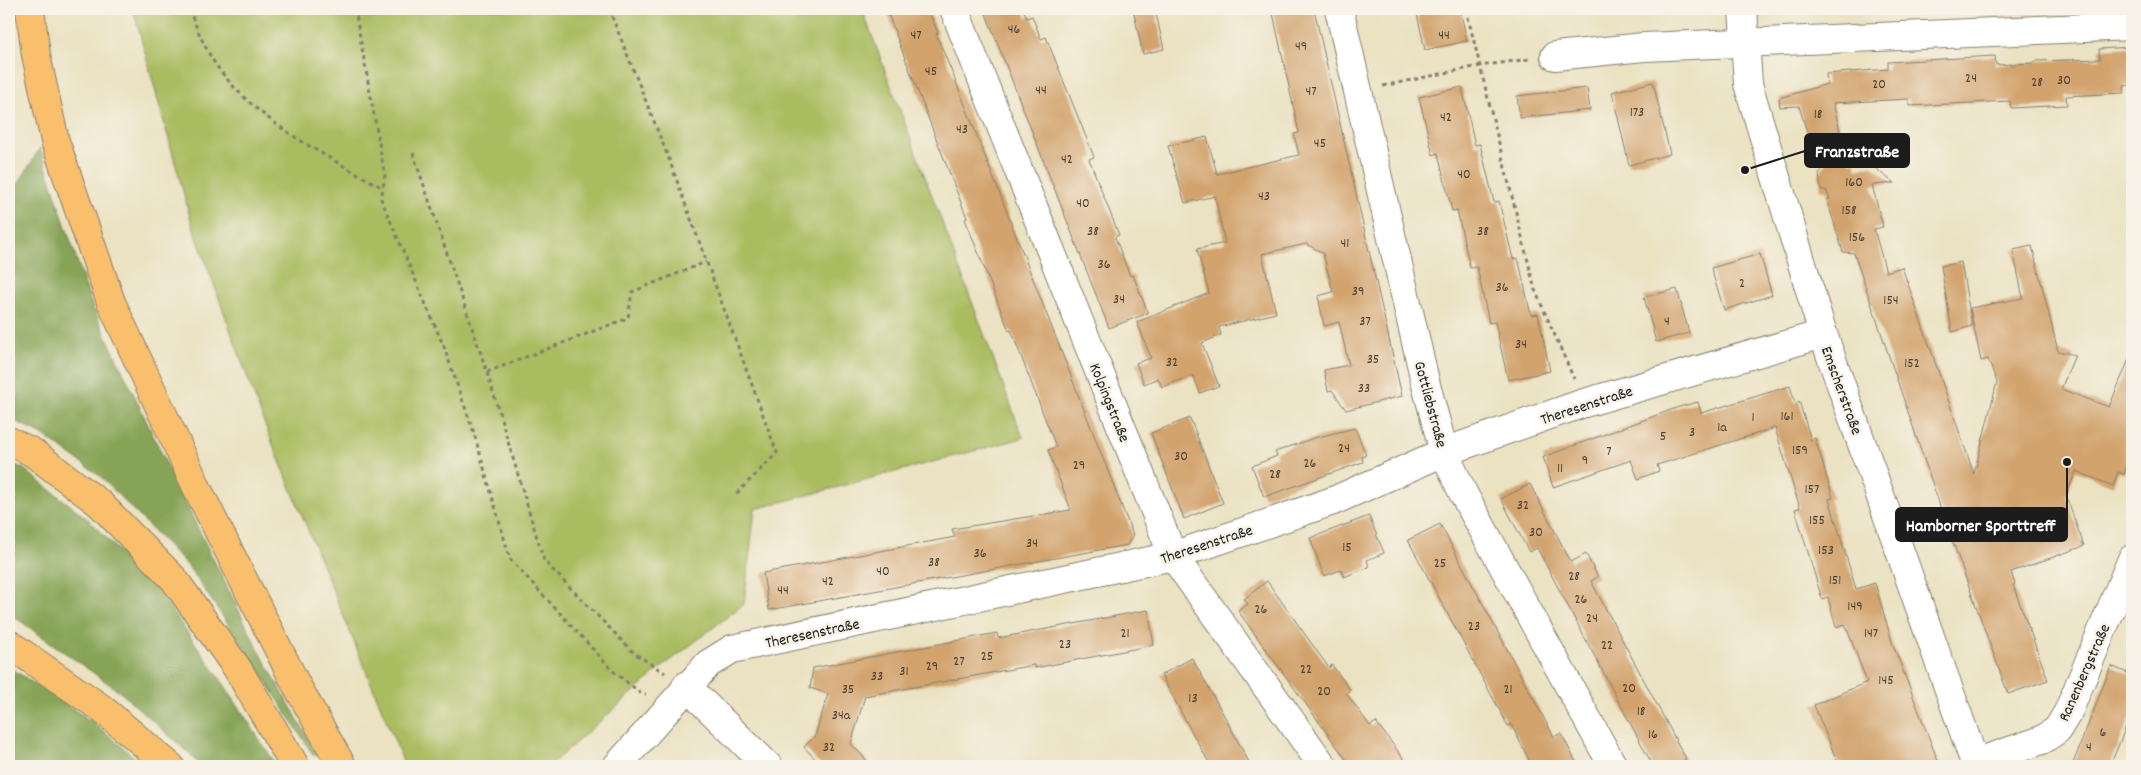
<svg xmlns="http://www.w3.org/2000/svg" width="2141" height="775" font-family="Dekko,sans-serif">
<rect width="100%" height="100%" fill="#f7f3e8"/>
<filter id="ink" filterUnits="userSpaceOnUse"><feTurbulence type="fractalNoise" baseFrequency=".02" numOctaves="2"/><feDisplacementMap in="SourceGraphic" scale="10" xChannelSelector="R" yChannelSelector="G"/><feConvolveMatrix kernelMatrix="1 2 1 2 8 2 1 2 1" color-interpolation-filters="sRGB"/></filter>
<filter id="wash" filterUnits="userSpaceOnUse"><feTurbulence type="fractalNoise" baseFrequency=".0096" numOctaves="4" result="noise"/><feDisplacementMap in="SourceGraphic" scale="20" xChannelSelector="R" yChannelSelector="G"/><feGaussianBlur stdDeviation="1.12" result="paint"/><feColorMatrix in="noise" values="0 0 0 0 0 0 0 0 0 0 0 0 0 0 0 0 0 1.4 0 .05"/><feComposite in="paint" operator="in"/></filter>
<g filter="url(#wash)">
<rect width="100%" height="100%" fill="#ebe2c2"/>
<path fill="#aabc60" stroke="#636c3e" d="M133 9H862L1023 438 755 509 744 604 662 667 549 766H405L263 420 192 224Z"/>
<g fill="#87a456" stroke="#526039">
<path d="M40 148 92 306 178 488 257 647 317 754 314 756 248 653 188 566 99 475 41 434 9 418V199Z"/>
<path d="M9 462 24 469 88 519 159 592 223 683 277 766H200L190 754 119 691 9 613Z"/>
<path d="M9 667 93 722 145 766H9Z"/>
</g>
<g id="blocks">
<g fill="#d2a36d">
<path d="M886 9H928L938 33 936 34 956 82 1133 535 1127 545 769 610 763 573 955 537 952 529 1071 510 1048 450 1056 447 1011 330 1009 331 965 219 967 218Z"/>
<path d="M984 9H1023L1027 18 1032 16 1041 39 1046 37 1094 157 1089 159 1119 235 1115 237 1130 276 1133 275 1148 313 1109 328Z"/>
<path d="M1133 9H1155L1164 49 1143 54Z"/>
<path d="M1272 9H1314L1402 396 1346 410 1332 390 1328 391 1324 370 1349 365 1339 322 1324 326 1318 296 1333 292 1323 253 1306 244 1262 254 1276 313 1219 327 1221 335 1202 343 1219 386 1200 393 1193 375 1162 387 1158 378 1144 384 1136 363 1151 358 1137 322 1209 293 1197 249 1225 243 1215 196 1185 203 1168 146 1207 137 1217 174 1299 155 1294 134 1299 133Z"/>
<path d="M1416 9H1460L1467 41 1425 50Z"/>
<path d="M2132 47V85L2124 86V93L2066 96 2067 105 2011 108 2010 101 1910 106 1909 99 1833 103 1840 131 1809 139 1799 106 1780 107 1779 98 1827 84 1826 74 1888 69V62L1995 56 1996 65 2034 63 2035 61 2100 59 2099 49Z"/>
<path d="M1653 82 1670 154 1629 165 1612 92Z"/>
<path d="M1462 87 1475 145 1480 144 1494 202 1499 201 1513 259 1518 258 1531 315 1538 314 1550 371 1508 380 1495 322 1489 323 1477 267 1470 268 1457 210 1452 211 1438 153 1433 155 1419 97Z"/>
<path d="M1587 88 1590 110 1520 118 1517 96Z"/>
<path d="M1843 138 1850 163 1855 161 1857 169 1871 165 1894 183 1872 185 1883 227 1874 229 1886 272 1902 267 1974 474 1997 382 1988 359 1981 361 1970 308 2023 298 2013 250 2032 246 2058 351 2075 355 2061 389 2109 407 2132 352V452L2124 474 2118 472 2113 486 2076 471 2066 496 2084 546 2011 572 2015 584 2013 585 2048 680 2008 694 1944 518 1854 253 1843 252 1827 200 1830 199 1826 190H1821L1819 174Z"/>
<path d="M1760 254 1772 295 1724 310 1711 268Z"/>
<path d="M1961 262 1972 326 1952 332 1941 266Z"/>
<path d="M1677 289 1689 333 1656 342 1644 297Z"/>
<path d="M1790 386 1795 402 1799 401 1811 440 1815 438 1833 498 1829 499 1856 589 1875 583 1892 642 1940 766H1839L1814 705 1867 682 1845 624 1836 627 1828 597 1822 599 1795 509 1800 508 1775 428 1657 465 1659 471 1638 479 1631 460 1553 487 1543 457 1679 407 1698 402 1701 413Z"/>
<path d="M1190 418 1223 503 1184 519 1151 433Z"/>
<path d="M1355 428 1366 455 1362 457 1363 462 1264 497 1252 466 1277 456 1275 452 1314 438Z"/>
<path d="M1530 484 1571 562 1586 554 1598 577 1591 581 1686 759 1674 766H1653L1537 548 1529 552 1501 499Z"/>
<path d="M1369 516 1384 553 1367 560 1369 567 1344 577 1341 570 1324 576 1310 538Z"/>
<path d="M1440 524 1554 737 1561 733 1578 766H1532L1511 724 1508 726 1408 540Z"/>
<path d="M1267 581 1329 668 1332 665 1350 690 1346 693 1370 726 1376 722 1409 766H1351L1238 611 1248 604 1244 599Z"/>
<path d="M1148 610 1154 645 1035 668 1034 665 865 696 851 744 872 766H822L804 747 815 736 828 694 810 688 813 668 997 633 998 638Z"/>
<path d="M1192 658 1226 719 1251 766H1211L1194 736 1161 675Z"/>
<path d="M2111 666 2132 675V712L2110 766H2072Z"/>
</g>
</g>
</g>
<g filter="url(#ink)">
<use href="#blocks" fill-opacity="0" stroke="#847f6f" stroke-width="1"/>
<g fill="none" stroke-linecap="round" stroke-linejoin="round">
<g stroke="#847f6f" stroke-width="30">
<g id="minor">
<path d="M954 9 1173 556 1323 766"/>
<path d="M1339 9 1425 381 1444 452 1463 493 1613 766"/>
<path d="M1743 9 1748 84 1823 334 1976 766"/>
<path d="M1555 56 1644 47 2132 26"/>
<path d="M686 686 768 766"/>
<path d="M1975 763 2042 740 2057 730 2068 712 2132 559"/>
<path d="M617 766 708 664 732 649 1173 556 1333 501 1444 452 1581 404 1823 334"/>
</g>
</g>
<g stroke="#847f6f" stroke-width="30">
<g id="highway">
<path d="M30 9 36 55 55 141 111 302 199 492 296 684 342 766"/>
<path d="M9 441 32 452 99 503 174 579 237 668 295 766"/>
<path d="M9 644 101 708 170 766"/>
</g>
</g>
<g stroke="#847f6f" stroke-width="3" stroke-dasharray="4 4" stroke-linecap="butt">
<path d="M189 9C199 34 209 59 227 79 268 128 329 157 383 188"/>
<path d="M355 9 385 176 381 199 444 347 474 433 510 559 613 671 642 694H646"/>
<path d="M609 9 667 154 777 453 735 495"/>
<path d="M1466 9 1535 290 1574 379"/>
<path d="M1383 86 1479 66 1529 59"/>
<path d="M413 153 487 372 544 561 634 653 665 673"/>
<path d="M487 372 628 318 632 292 706 262"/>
</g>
<use href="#minor" stroke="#fff" stroke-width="28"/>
<use href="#highway" stroke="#f9bf6d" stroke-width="28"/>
</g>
</g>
<g text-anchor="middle" stroke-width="5" stroke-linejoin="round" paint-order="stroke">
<g font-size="14" fill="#4a3e30">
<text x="1014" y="33">46</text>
<text x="916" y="39">47</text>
<text x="1444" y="39">44</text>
<text x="1301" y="50">49</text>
<text x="931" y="75">45</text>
<text x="1971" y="82">24</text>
<text x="2064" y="84">30</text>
<text x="2037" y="86">28</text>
<text x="1879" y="88">20</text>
<text x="1041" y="94">44</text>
<text x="1311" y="95">47</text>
<text x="1637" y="116">173</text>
<text x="1818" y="118">18</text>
<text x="1446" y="121">42</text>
<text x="962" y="133">43</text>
<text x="1320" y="147">45</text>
<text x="1067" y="163">42</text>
<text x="1464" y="178">40</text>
<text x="1854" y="186">160</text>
<text x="1264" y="200">43</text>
<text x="1083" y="207">40</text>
<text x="1849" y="214">158</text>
<text x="1093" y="235">38</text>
<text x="1483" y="235">38</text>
<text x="1857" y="241">156</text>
<text x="1345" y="247">41</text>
<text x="1104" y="268">36</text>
<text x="1742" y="287">2</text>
<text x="1502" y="291">36</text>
<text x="1358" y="295">39</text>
<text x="1119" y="303">34</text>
<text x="1891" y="304">154</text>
<text x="1365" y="325">37</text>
<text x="1667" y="325">4</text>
<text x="1521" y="348">34</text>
<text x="1373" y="363">35</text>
<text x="1172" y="366">32</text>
<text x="1912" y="367">152</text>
<text x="1364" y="392">33</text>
<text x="1787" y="420">161</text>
<text x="1753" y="421">1</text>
<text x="1722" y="431">1a</text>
<text x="1692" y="436">3</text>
<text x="1663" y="440">5</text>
<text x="1344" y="452">24</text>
<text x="1800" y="454">159</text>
<text x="1609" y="455">7</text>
<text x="1181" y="460">30</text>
<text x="1585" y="464">9</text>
<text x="1310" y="467">26</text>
<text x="1079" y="469">29</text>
<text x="1560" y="472">11</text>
<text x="1275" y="478">28</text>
<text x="1812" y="493">157</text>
<text x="1523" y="509">32</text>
<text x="1817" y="524">155</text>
<text x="1536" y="536">30</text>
<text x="1032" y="547">34</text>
<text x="1347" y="551">15</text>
<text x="1826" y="554">153</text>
<text x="980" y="557">36</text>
<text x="934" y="566">38</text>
<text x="1440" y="567">25</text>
<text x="883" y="575">40</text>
<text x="1574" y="580">28</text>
<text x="1835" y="584">151</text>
<text x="828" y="585">42</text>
<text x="783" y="594">44</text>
<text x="1581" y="603">26</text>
<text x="1855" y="610">149</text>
<text x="1261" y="613">26</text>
<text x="1592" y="622">24</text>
<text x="1474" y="630">23</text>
<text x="1125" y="637">21</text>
<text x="1871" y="637">147</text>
<text x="1065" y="648">23</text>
<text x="1607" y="649">22</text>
<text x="987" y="660">25</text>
<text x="959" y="665">27</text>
<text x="932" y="670">29</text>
<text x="1306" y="673">22</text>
<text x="904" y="675">31</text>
<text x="877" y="680">33</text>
<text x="1886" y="684">145</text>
<text x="1629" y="692">20</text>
<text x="848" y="693">35</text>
<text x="1508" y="693">21</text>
<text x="1324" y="695">20</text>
<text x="1193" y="702">13</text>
<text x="1641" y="715">18</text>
<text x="841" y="719">34a</text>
<text x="2103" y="736">6</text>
<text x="1653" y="738">16</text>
<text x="829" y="751">32</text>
<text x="2089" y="751">4</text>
</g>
<g font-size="16" fill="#1c1c1c" stroke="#f7f3e8">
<text transform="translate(1843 390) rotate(70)" y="6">Emscherstraße</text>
<text transform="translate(1111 402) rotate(68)" y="6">Kolpingstraße</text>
<text transform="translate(1432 404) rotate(75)" y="6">Gottliebstraße</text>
<text transform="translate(1586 404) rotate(-18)" y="6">Theresenstraße</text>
<text transform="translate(1206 543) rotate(-18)" y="6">Theresenstraße</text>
<text transform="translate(812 632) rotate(-12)" y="6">Theresenstraße</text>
<text transform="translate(2083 672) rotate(-66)" y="6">Ranenbergstraße</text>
</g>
</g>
<path fill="none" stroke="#1c1c1c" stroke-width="2" d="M1745 170L1805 151M2067 462L2067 525"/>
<g fill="#1c1c1c" stroke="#f7f3e8" stroke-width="2">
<circle cx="1745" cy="170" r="5"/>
<circle cx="2067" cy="462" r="5"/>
</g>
<g fill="#1c1c1c" stroke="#1c1c1c" stroke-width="2">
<rect x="1805" y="134" width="104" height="33" rx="5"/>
<rect x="1896" y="508" width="171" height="33" rx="5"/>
</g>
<g font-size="18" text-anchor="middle" font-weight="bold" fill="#fff">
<text x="1857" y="157">Franzstraße</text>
<text x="1981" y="531">Hamborner Sporttreff</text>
</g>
<rect width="2141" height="775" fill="none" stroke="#f7f3e8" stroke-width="30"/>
</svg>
